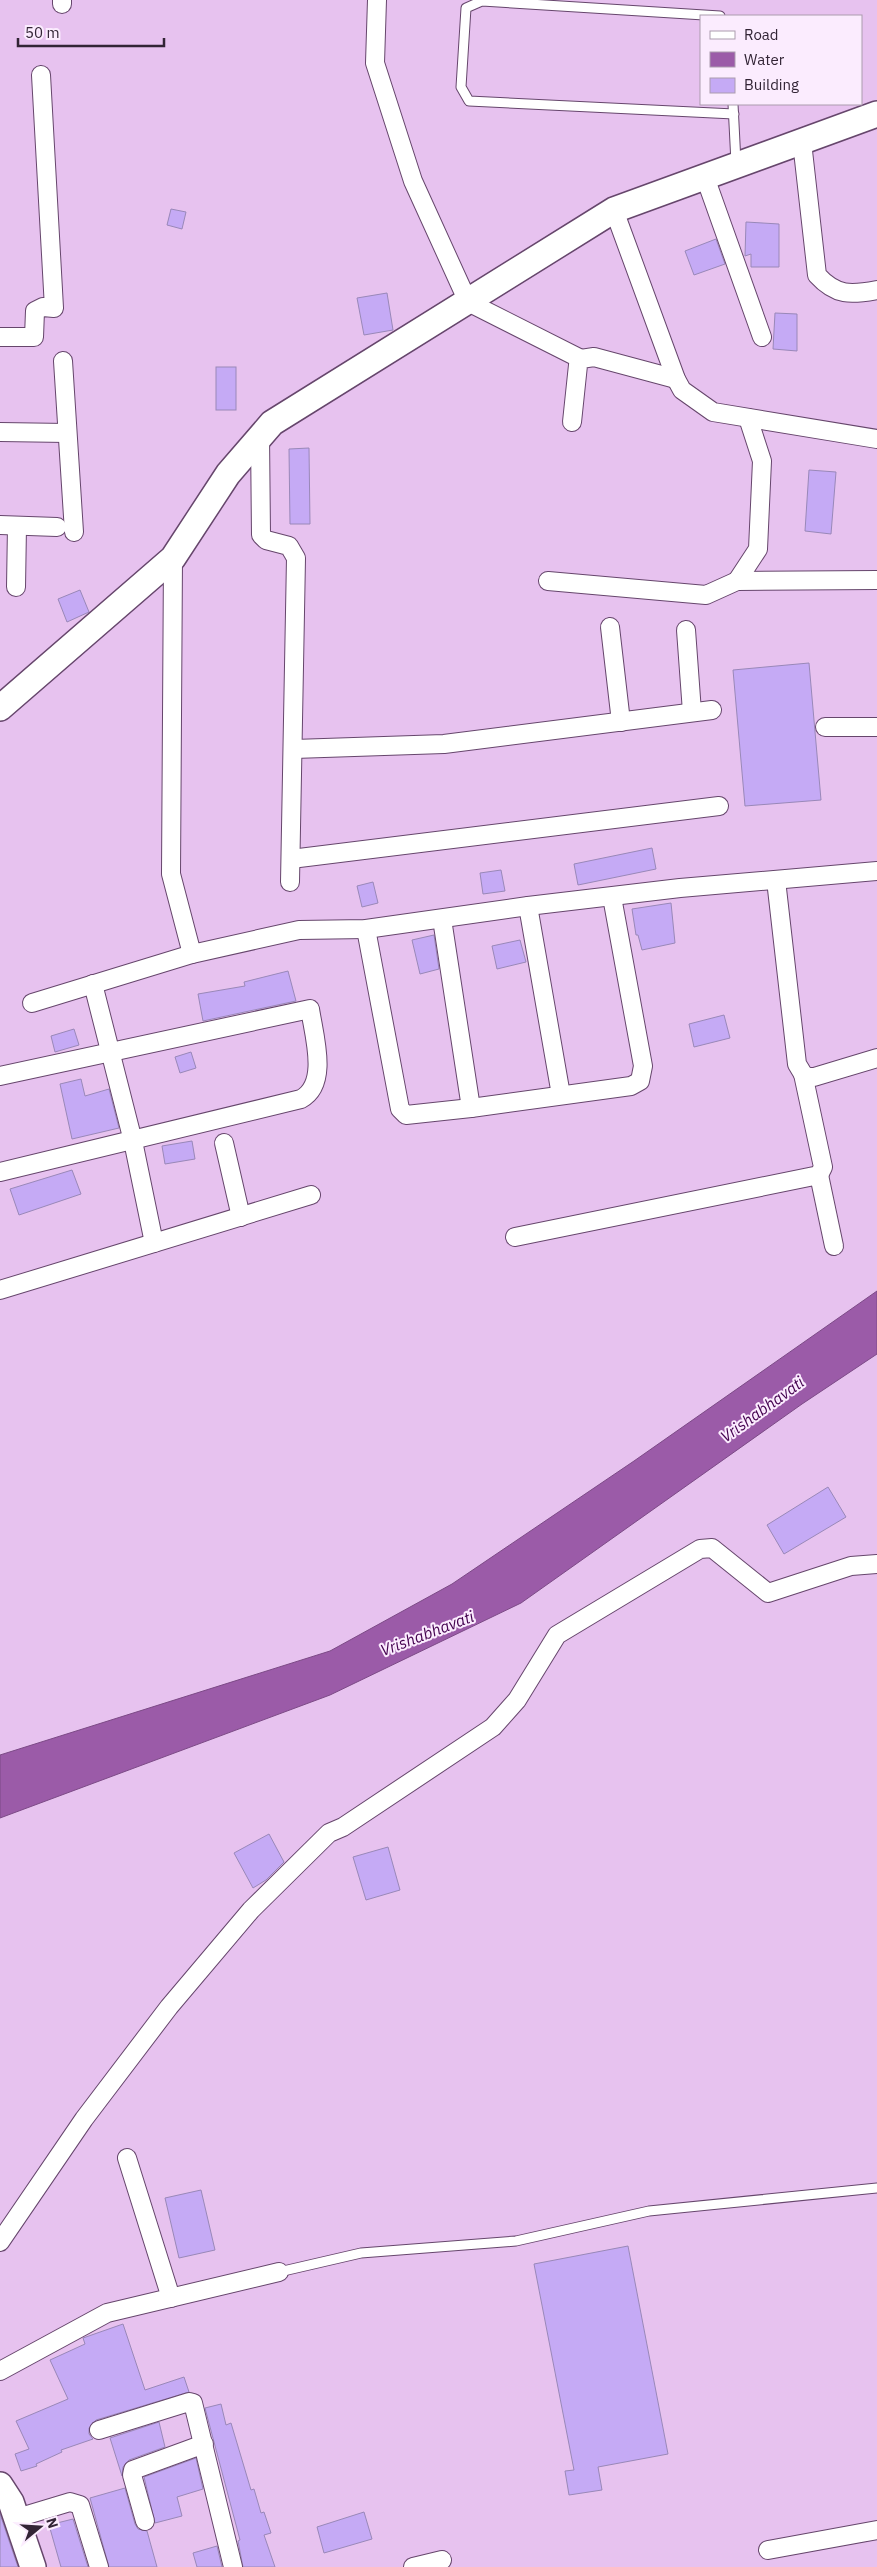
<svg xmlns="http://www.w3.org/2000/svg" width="877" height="2567" font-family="'IBM Plex Sans',sans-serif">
<rect width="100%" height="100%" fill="#e7c2ef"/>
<path fill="#9b5ba8" stroke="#7c4a86" d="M877 1291V1354L802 1404 521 1603 330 1695 0 1818V1755L330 1651 452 1584 634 1461Z"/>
<g fill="#c5aaf5" stroke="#9988b8">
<path d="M171 209 186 212 182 229 167 225Z"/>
<path d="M746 222 779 224V267H751V254L745 256Z"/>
<path d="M716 239 725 264 694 275 685 251Z"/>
<path d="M387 293 393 330 364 335 357 298Z"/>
<path d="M775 313 797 314V351L773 349Z"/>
<rect x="216" y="367" width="20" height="43"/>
<path d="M309 448 310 524H290L289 449Z"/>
<path d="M809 470 836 472 831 534 805 531Z"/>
<path d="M80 590 89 612 67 622 58 599Z"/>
<path d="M809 663 821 800 745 806 733 670Z"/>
<path d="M652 848 656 869 578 885 574 864Z"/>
<path d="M501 870 505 891 483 894 480 873Z"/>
<path d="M373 882 378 903 362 907 357 886Z"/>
<path d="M671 903 675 943 642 950 638 935H636L632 909Z"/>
<path d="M434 935 439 969 420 974 412 940Z"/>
<path d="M520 940 526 962 497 969 492 946Z"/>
<path d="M288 971 296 1001 203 1021 198 994 245 986 244 982Z"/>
<path d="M724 1015 730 1038 694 1047 689 1024Z"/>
<path d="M74 1029 79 1045 55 1052 51 1036Z"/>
<path d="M191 1052 196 1068 180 1073 175 1057Z"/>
<path d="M81 1079 85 1096 109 1089 119 1128 72 1139 60 1084Z"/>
<path d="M192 1141 195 1159 165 1164 162 1146Z"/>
<path d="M72 1170 81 1194 19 1215 10 1189Z"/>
<path d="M828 1487 846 1517 784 1554 767 1525Z"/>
<path d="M269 1834 284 1862 266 1880 253 1888 234 1853Z"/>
<path d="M388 1847 400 1890 366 1900 353 1857Z"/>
<path d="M201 2190 215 2250 179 2258 165 2198Z"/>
<path d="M628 2246 668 2454 598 2467 602 2490 569 2495 565 2471 574 2470 534 2264Z"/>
<path d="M123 2324 145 2390 184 2377 189 2392 96 2420 89 2428V2434L93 2439 61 2450 62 2452 36 2464 37 2466 21 2471 15 2454 29 2449 16 2421 68 2399 50 2360 85 2344 83 2338Z"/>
<path d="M221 2404 226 2425 231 2423 251 2490 254 2489 261 2513 264 2512 271 2533 264 2535 275 2567H243L238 2541 240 2540 205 2408Z"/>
<path d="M159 2422 165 2447 129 2460 123 2467 122 2476 110 2438Z"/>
<path d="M196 2458 203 2489 177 2497 182 2516 155 2523 144 2477Z"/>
<path d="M125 2488 135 2524 138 2529 147 2531 157 2567H109L90 2498Z"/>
<path d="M364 2512 372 2539 324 2553 317 2527Z"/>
<path d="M0 2514 18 2567H0Z"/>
<path d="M73 2519 88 2567H61L49 2525Z"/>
<path d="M217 2546 222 2567H197L193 2553Z"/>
</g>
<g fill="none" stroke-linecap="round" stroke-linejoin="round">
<g stroke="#66466c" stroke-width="11">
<g id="lane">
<path d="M720 16 482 1 466 8 461 87 469 101 734 114"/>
<path d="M733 104 736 163"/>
<path d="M279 2272 361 2253 516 2241 649 2211 877 2188"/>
</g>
</g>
<g stroke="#66466c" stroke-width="20">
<g id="street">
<path d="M377 0 375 63 413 181 468 302 581 359"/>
<path d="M62 4V0"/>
<path d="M802 142 817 275C836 296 851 295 877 290"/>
<path d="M705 177 762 337"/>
<path d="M614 210 676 379 682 390 713 412 877 439"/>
<path d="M0 337H34L35 311 43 307 54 308 41 75"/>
<path d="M63 361 74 532"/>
<path d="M572 422 578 365 581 359 594 357 676 379"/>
<path d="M0 432 67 433"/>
<path d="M260 436 261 535 266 540 289 546 296 558 290 882"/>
<path d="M0 525 57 527"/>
<path d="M173 558 171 874 192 954 299 930 366 929 528 906 680 888 877 871"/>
<path d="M548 581 706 595 737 581 877 580"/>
<path d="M737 581 758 549 762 461 748 418"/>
<path d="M16 587 17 526"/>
<path d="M610 627 621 722"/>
<path d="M686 630 692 712"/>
<path d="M825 727H877"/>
<path d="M294 749 444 744 712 710"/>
<path d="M291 859 719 806"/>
<path d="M776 880 797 1064 803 1074 808 1077H814L877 1058"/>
<path d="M528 906 561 1095"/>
<path d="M442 919 471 1108"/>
<path d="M366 929 400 1109 406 1115 471 1108 631 1086 640 1081 643 1066 612 897"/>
<path d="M93 984 133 1141 154 1243"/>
<path d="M32 1003 192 954"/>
<path d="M0 1076 310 1009C314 1036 329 1084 301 1099L0 1172"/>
<path d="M224 1143 241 1217"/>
<path d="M819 1175 834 1246"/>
<path d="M515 1237 819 1175 823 1167 803 1074"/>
<path d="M0 1290 311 1195"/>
<path d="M127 2158 171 2298"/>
<path d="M0 2242 84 2119 169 2007 251 1910 329 1833 343 1827 493 1727 517 1700 557 1635 700 1549 712 1548 768 1593 851 1566 877 1564"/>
<path d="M0 2371 107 2313 279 2272"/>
<path d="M99 2430 189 2402 193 2403 233 2567"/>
<path d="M17 2518 70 2502 80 2505 99 2567"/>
<path d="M145 2521 132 2475 133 2470 204 2444"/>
<path d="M768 2550 877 2530"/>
<path d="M413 2567 442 2560"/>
</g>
</g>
<g stroke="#66466c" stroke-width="28">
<g id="secondary">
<path d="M0 708 173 558 228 474 272 423 614 210 877 114"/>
<path d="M0 2485 11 2502 33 2567"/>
</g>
</g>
<use href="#lane" stroke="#fff" stroke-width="9"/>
<use href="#street" stroke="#fff" stroke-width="18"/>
<use href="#secondary" stroke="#fff" stroke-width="25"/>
</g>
<g text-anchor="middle" stroke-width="4" stroke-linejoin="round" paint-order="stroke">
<g font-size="16" font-style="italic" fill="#44024f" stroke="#fbecfe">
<text transform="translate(762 1409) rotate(-36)" y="6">Vrishabhavati</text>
<text transform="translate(427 1633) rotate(-21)" y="6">Vrishabhavati</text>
</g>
</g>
<rect x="700" y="15" width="162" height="90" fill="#fbecfe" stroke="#ab9cae"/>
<rect x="710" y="31" width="25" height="8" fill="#ffffff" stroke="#ab9cae"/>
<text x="744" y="40" font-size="15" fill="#322435">Road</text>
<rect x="710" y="52" width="25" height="15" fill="#9b5ba8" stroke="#ab9cae"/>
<text x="744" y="65" font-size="15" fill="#322435">Water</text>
<rect x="710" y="78" width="25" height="15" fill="#c5aaf5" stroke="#ab9cae"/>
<text x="744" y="90" font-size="15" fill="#322435">Building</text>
<g transform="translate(40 2527) rotate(72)" stroke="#fbecfe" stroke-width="4" paint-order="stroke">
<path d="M0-4L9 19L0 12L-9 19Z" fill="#322435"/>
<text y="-8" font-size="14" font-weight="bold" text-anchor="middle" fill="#322435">N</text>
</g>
<path d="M18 38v8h146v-8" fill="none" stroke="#322435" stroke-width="2.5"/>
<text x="25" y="38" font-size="15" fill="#322435" stroke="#fbecfe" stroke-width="4" paint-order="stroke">50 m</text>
</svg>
